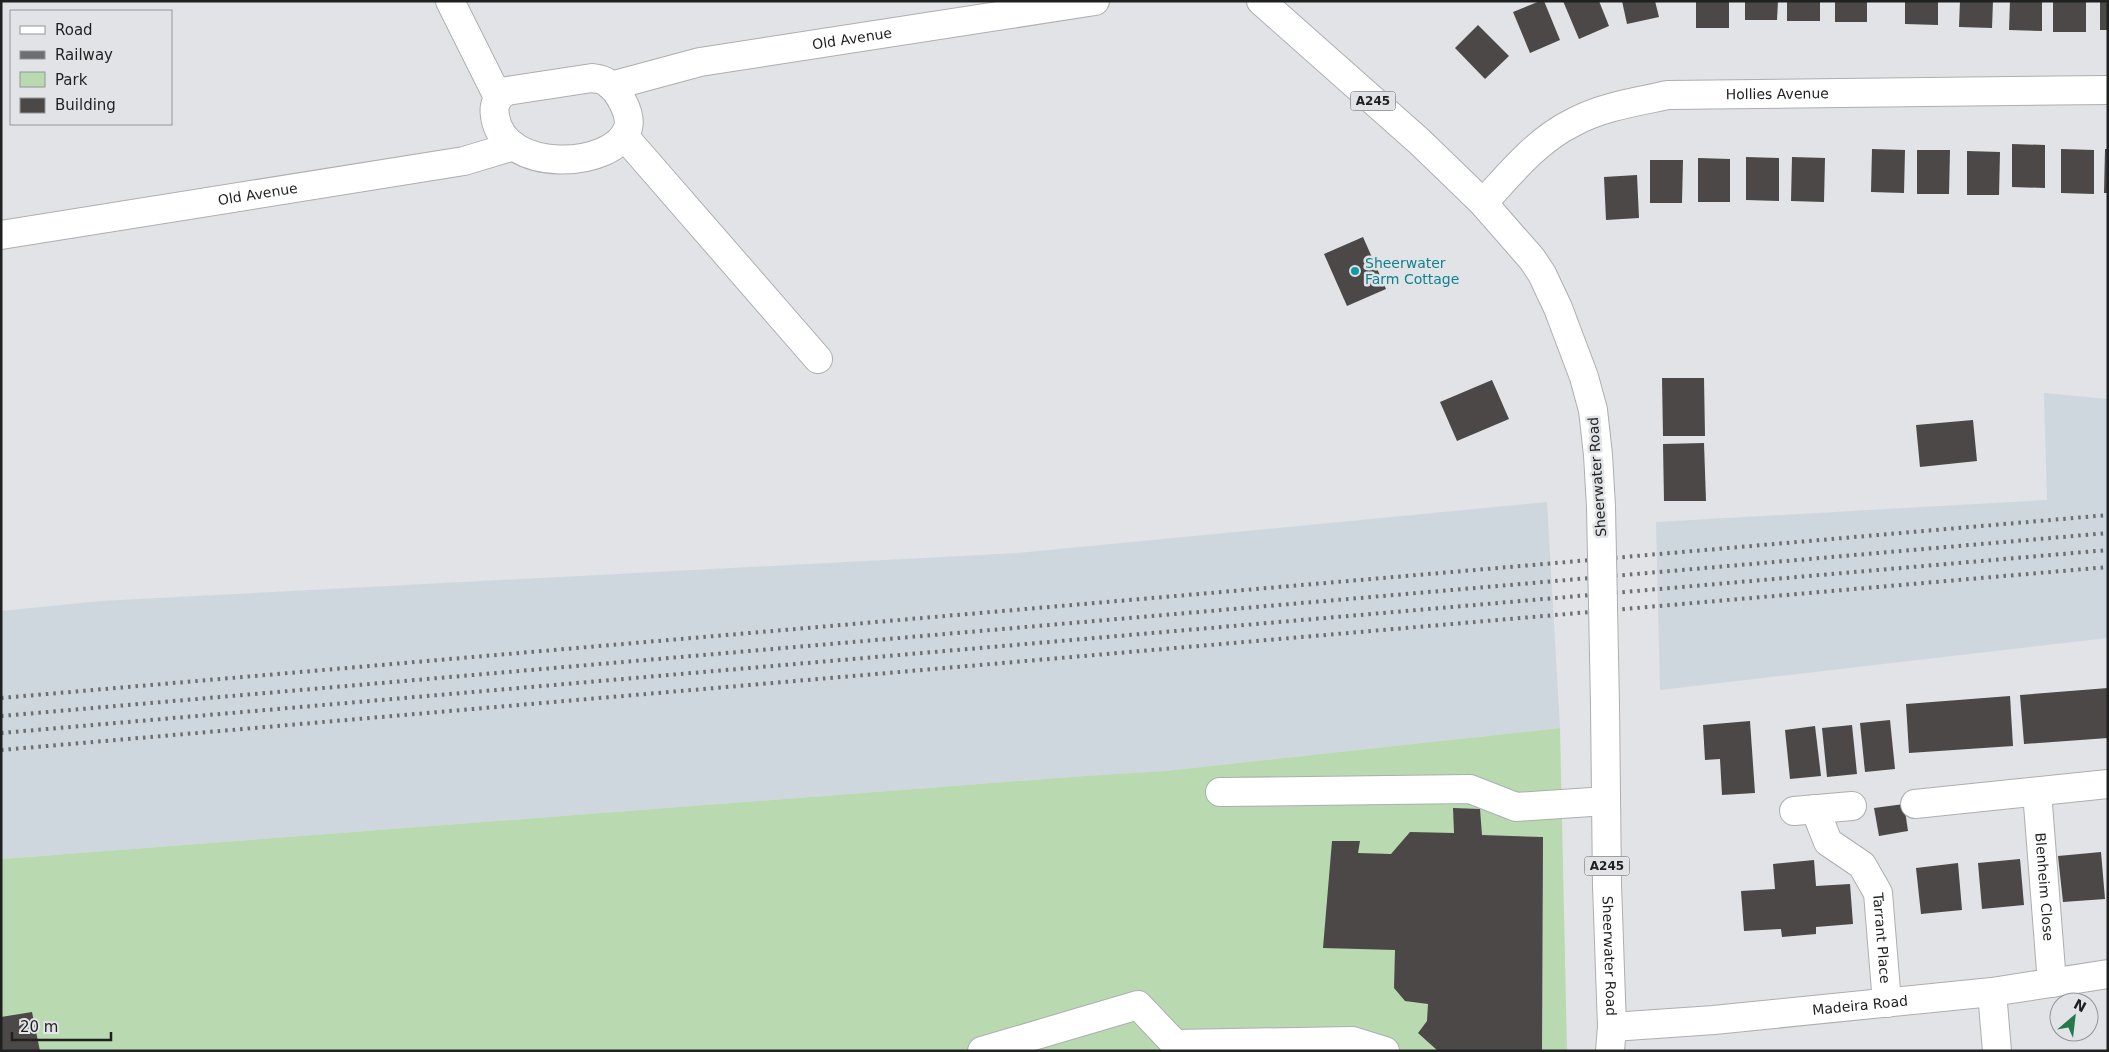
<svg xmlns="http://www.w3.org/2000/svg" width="2109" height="1052" font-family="'DejaVu Sans',sans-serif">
<rect width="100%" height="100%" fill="#e1e3e6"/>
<g fill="#ced7de">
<path d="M2044 393 2108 399V638L1660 690 1656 522 2047 500Z"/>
<path d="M1547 502 1560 728 1165 771 1084 776 1 859V611L101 601 1018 553Z"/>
</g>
<path fill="#b9d9b1" d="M1560 728 1567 1051H1V859L1084 776 1165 771Z"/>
<g fill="#4b4847">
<path d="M1540 1H1544L1560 40 1530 53 1513 12Z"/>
<path d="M1563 1H1599L1609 26 1579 39Z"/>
<path d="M1622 1H1655L1659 17 1627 24Z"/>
<rect x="1696" y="1" width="33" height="27"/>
<path d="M1745 1H1778L1777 20H1745Z"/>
<rect x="1787" y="1" width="33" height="20"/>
<rect x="1835" y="1" width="32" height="21"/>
<path d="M1905 1H1938V25L1905 24Z"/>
<path d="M1960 1H1993L1992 28 1959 27Z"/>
<path d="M2010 1H2042V31L2009 30Z"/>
<rect x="2053" y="1" width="33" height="31"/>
<rect x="2100" y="1" width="8" height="29"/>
<path d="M1478 25 1509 56 1485 79 1455 48Z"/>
<path d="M2012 144 2045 145V188L2012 187Z"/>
<path d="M1872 149 1905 150 1904 193 1871 192Z"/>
<path d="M2061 149 2094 150V194L2061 193Z"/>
<path d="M2105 149H2108V193H2104Z"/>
<path d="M1917 150H1950L1949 194H1917Z"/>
<path d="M1967 151 2000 152 1999 195H1967Z"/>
<path d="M1746 157 1779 158V201L1746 200Z"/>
<path d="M1792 157 1825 158 1824 202 1791 201Z"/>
<path d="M1698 158 1730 159V202H1698Z"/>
<path d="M1650 160H1683L1682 203H1650Z"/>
<path d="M1637 175 1639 218 1606 220 1604 177Z"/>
<path d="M1363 237 1386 289 1347 306 1324 254Z"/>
<path d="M1662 378H1704L1705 436H1663Z"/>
<path d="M1492 380 1509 419 1457 441 1440 402Z"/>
<path d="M1973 420 1977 461 1920 467 1916 425Z"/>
<path d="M1704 443 1706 501H1664L1663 444Z"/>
<path d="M2108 688V738L2024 744 2020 695Z"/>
<path d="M2010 696 2013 746 1909 753 1906 704Z"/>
<path d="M1890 720 1895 769 1865 772 1860 723Z"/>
<path d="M1750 721 1755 793 1722 795 1720 759 1705 760 1703 725Z"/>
<path d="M1852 725 1857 774 1827 777 1822 728Z"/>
<path d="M1815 726 1821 776 1790 779 1785 730Z"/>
<path d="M1904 804 1908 831 1879 836 1874 808Z"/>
<path d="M1453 808 1480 809 1482 835 1543 837 1542 1051H1438L1418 1033 1427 1021 1428 1004 1405 1001 1394 988 1395 950 1323 948 1332 841H1360L1358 853 1391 854 1410 832 1454 833Z"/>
<path d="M2101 852 2105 899 2063 902 2058 856Z"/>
<path d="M2020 859 2024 905 1982 909 1978 863Z"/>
<path d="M1814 860 1816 886 1850 884 1853 924 1816 927V934L1782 937 1781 929 1744 931 1741 891 1775 889 1773 864Z"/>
<path d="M1958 863 1962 910 1921 914 1916 868Z"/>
<path d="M32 1012 40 1051H1V1017Z"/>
</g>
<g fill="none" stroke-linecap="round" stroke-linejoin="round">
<g stroke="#acaeb0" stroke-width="30">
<g id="minor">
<path d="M450 1 498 97"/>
<path d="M592 78C597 79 602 79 606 82 618 89 632 114 628 128 615 169 503 175 495 116 493 104 497 97 507 91Z"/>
<path id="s1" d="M611 86 700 62 1095 1"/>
<path d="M624 136 818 359"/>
<path id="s2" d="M1483 203C1510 174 1536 141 1572 123 1601 107 1635 102 1668 95L2108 90"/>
<path id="s3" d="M1 235 464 161 514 146"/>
<path d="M1220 792 1470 789 1516 807 1606 801"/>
<path id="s4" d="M2037 792 2052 983"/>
<path d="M1915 804 2108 784"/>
<path id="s5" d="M1815 809 1828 842 1862 865 1878 893 1887 1003"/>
<path d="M1794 811 1852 806"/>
<path d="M1992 992 1997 1051"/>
<path id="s6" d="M1612 1027 1714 1020 1992 992 2108 974"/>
<path d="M982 1051 1138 1005 1175 1044 1353 1041 1385 1051"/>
</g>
</g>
<g stroke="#acaeb0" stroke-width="30">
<g id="major">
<path d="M1261 1 1420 142 1483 203 1532 259 1542 274 1558 308 1584 377 1593 410 1598 455 1601 507"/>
<path id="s7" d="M1605 705 1607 885 1612 1027 1610 1051"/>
</g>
</g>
<use href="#minor" stroke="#fff" stroke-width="28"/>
<use href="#major" stroke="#fff" stroke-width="28"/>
<g stroke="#6d6e6f" stroke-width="4" stroke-dasharray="2.5 5" stroke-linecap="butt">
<path d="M1 698 2108 515"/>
<path d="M1 716 2108 533"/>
<path d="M1 733 2108 550"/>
<path d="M1 750 2108 567"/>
</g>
<g stroke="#acaeb0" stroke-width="30" stroke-linecap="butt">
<path id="major-bridge" d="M1601 507 1605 705"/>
</g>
<use href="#major-bridge" stroke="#fff" stroke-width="28"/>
</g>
<circle fill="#0f9aa8" stroke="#e1e3e6" stroke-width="2" cx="1355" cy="271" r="5"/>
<g text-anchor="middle" stroke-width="5" stroke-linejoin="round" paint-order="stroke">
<g fill="#e1e3e6" stroke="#595a5b" stroke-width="1">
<rect x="1350.5" y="91.5" width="45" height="19" rx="4"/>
<rect x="1584.5" y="856.5" width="45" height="19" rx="4"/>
</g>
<g font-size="12" font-weight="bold" fill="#1f2020">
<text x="1373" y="105">A245</text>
<text x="1607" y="870">A245</text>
</g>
<g font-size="14" fill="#1f2020" stroke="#e1e3e6">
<text dy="5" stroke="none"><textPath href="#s1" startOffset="246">Old Avenue</textPath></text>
<text dy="5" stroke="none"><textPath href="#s2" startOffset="330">Hollies Avenue</textPath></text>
<text dy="5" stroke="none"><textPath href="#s3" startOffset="260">Old Avenue</textPath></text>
<text transform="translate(1597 477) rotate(-94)" y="5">Sheerwater Road</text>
<text dy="5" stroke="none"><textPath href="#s4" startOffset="95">Blenheim Close</textPath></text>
<text dy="5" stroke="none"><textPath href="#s5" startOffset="154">Tarrant Place</textPath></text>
<text dy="5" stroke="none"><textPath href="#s7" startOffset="251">Sheerwater Road</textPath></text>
<text dy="5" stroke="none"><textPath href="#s6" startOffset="249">Madeira Road</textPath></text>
</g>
<g font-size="14" fill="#0d838f" stroke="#e1e3e6" text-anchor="start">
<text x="1365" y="268">Sheerwater<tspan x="1365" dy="16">Farm Cottage</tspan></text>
</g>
</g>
<rect width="2109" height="1052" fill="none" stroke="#1f2020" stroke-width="5"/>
<rect x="10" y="10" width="162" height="115" fill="#e1e3e6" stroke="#939597"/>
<rect x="20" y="26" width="25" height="8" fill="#ffffff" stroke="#939597"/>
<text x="55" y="35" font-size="15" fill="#1f2020">Road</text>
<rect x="20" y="51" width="25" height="8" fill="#6d6e6f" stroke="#939597"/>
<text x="55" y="60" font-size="15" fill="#1f2020">Railway</text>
<rect x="20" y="72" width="25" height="15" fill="#b9d9b1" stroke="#939597"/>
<text x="55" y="85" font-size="15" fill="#1f2020">Park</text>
<rect x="20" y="98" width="25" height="15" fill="#4b4847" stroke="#939597"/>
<text x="55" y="110" font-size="15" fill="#1f2020">Building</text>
<g transform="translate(2074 1017) rotate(28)"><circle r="24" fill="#e1e3e6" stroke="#939597"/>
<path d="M0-4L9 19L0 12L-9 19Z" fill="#257a4d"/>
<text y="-8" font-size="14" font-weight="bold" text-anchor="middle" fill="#1f2020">N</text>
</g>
<path d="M12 1032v8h99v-8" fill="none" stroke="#1f2020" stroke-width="2.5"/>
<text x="20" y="1032" font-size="15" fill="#1f2020" stroke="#e1e3e6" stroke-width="4" paint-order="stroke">20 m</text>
</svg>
